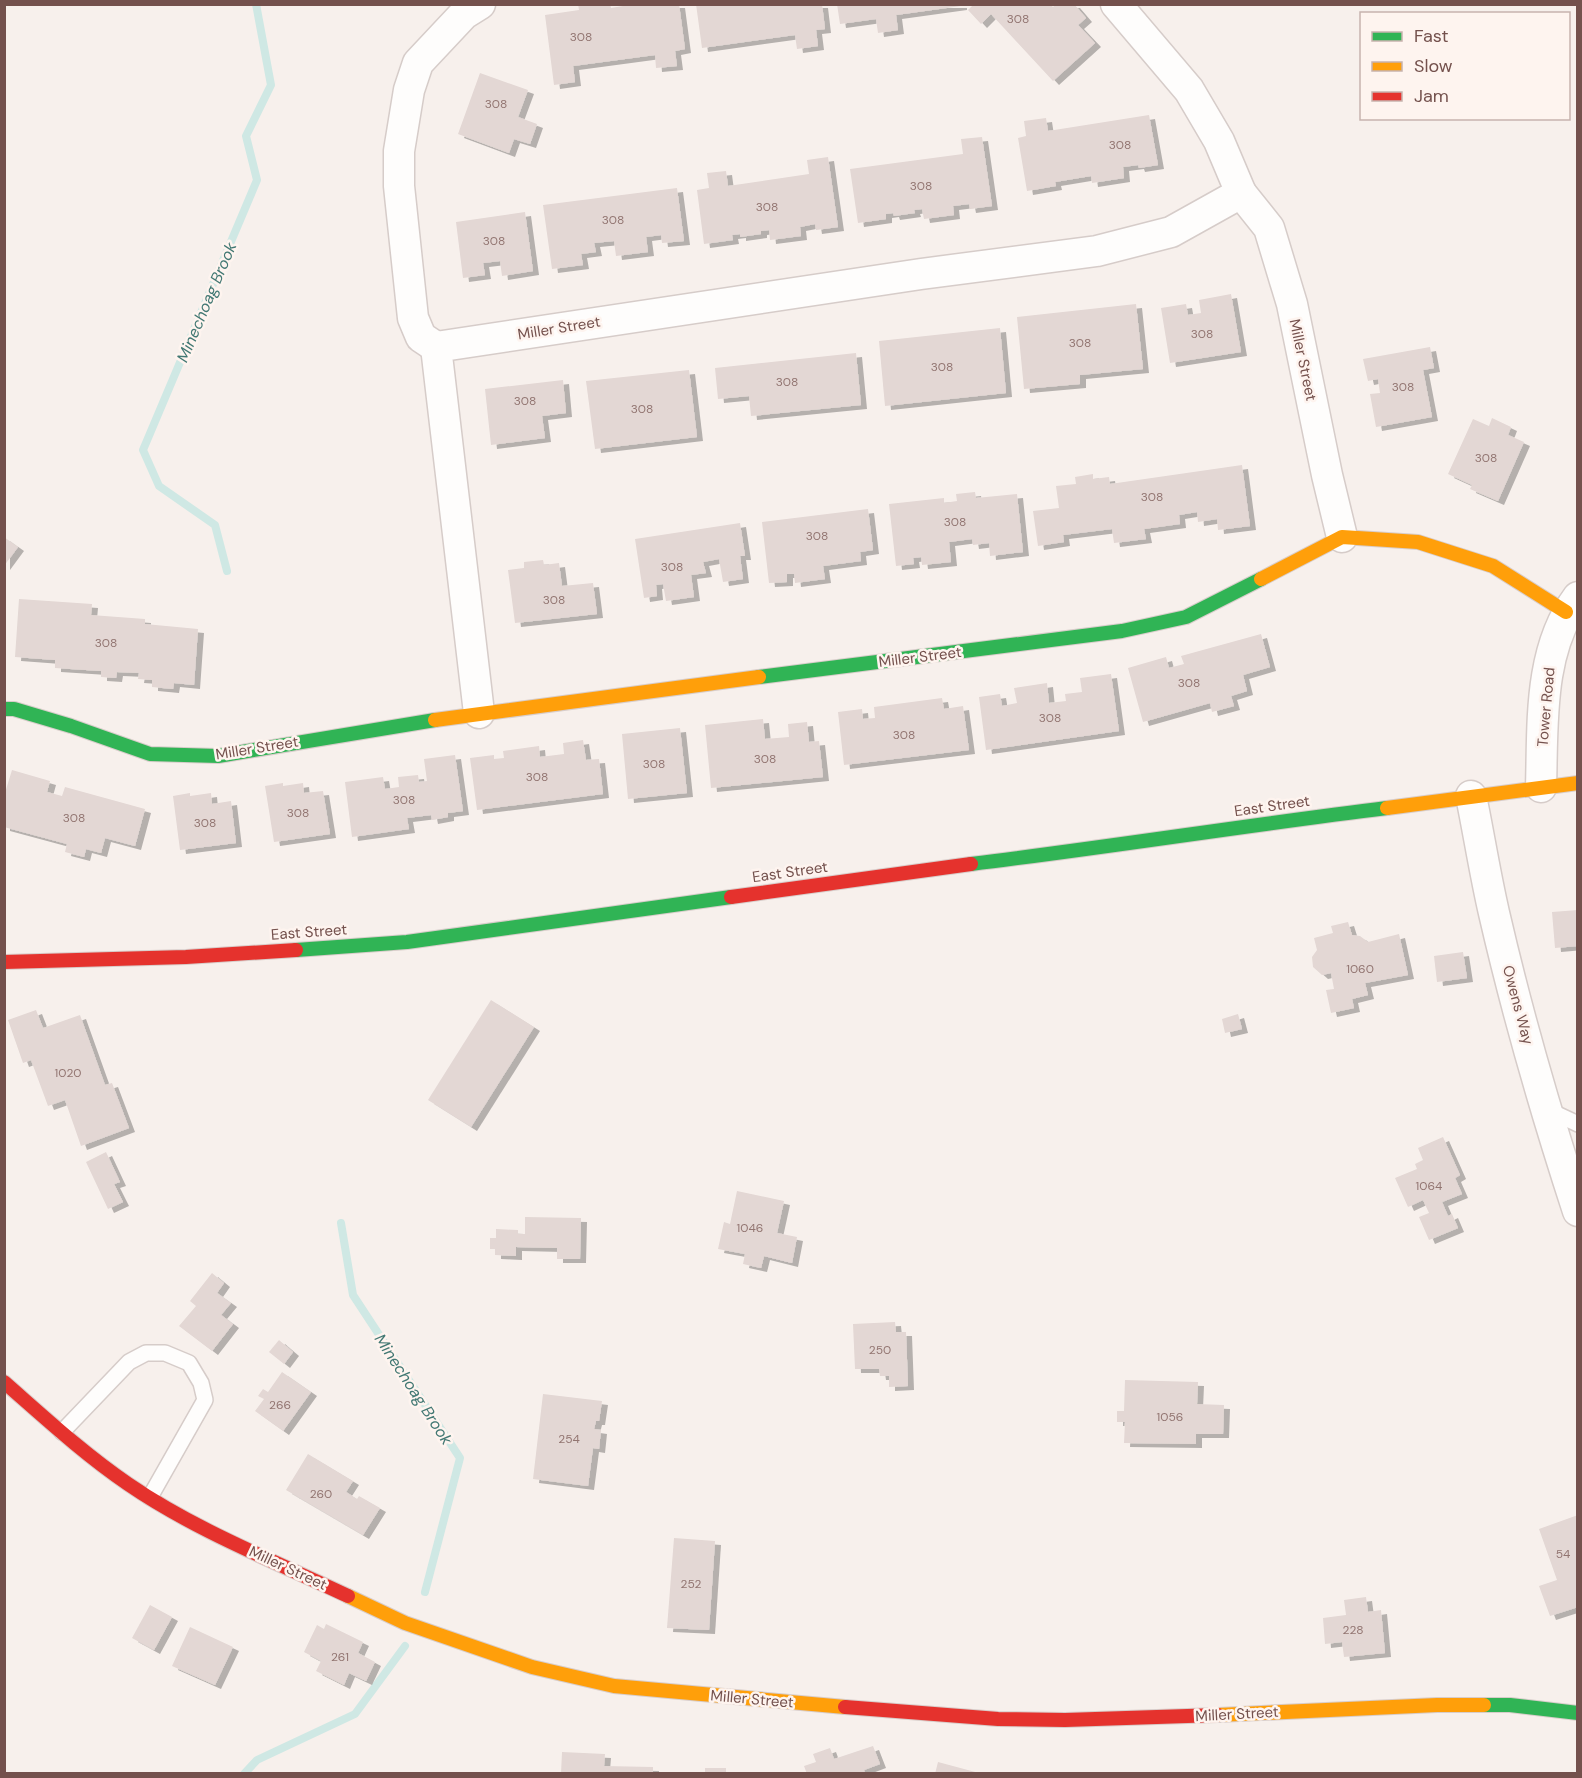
<svg xmlns="http://www.w3.org/2000/svg" width="1582" height="1778" font-family="'DM Sans',sans-serif">
<defs>
<filter id="shadow"><feDropShadow dx="6" dy="4" stdDeviation="0" flood-color="#0004"/></filter>
</defs>
<rect width="100%" height="100%" fill="#f7f0ec"/>
<g fill="none" stroke-linecap="round" stroke-linejoin="round">
<g stroke="#cfe8e4" stroke-width="8">
<path d="M227 571 215 525 159 486 143 450 257 180 246 136 271 85 256 4"/>
<path d="M341 1223 353 1295 460 1458 425 1592"/>
<path d="M244 1774 257 1760 355 1714 405 1646"/>
</g>
</g>
<g fill="#e3d7d4" filter="url(#shadow)">
<path d="M578 4H610L611 8 635 4H679L685 49 675 51 677 66 656 68 655 55 573 66 575 82 554 85 545 15 579 10Z"/>
<path d="M696 4H822L825 29 816 30 818 46 797 49 795 35 702 48Z"/>
<path d="M837 4H961V6L896 15 898 30 878 33 876 19 840 24Z"/>
<path d="M974 4H1050L1053 7 1056 4H1074L1086 18 1078 25 1095 43 1053 81 991 14 981 24 968 10Z"/>
<path d="M480 73 528 90 518 117 537 124 530 144 514 139 509 153 458 134Z"/>
<path d="M1149 115 1158 165 1139 168 1138 165 1123 167 1124 178 1092 183 1091 176 1055 182 1056 186 1027 191 1018 138 1026 136 1024 121 1046 118 1048 131Z"/>
<path d="M982 137 992 206 970 209 969 204 953 206 954 215 924 219 922 209 914 210 915 213 894 216 893 213 886 214V219L858 223 850 169 963 154 961 139Z"/>
<path d="M828 157 838 227 816 230 815 224 800 227 801 236 770 240 769 230 761 231V234L740 237V234L732 235 733 240 704 244 697 190 709 188 707 173 726 171 728 186 809 174 807 160Z"/>
<path d="M677 188 684 241 662 243 661 235 646 237 648 252 616 256 614 241 594 243 596 252 581 254 583 265 552 269 543 205Z"/>
<path d="M525 212 533 271 502 276 500 261 483 263 485 275 463 278 456 222Z"/>
<path d="M1231 294 1241 352 1170 363 1161 308 1186 304 1188 315 1201 313 1199 300Z"/>
<path d="M1136 304 1143 369 1080 375V384L1024 389 1017 317Z"/>
<path d="M1000 328 1006 393 885 406 879 341Z"/>
<path d="M1430 347 1434 368 1423 370 1432 417 1376 427 1370 394 1380 393 1378 379 1368 381 1363 359Z"/>
<path d="M856 353 861 405 751 416 749 396 718 399 715 368Z"/>
<path d="M689 370 697 437 595 449 586 381Z"/>
<path d="M563 380 566 413 542 416 545 438 491 445 485 389Z"/>
<path d="M1492 418 1511 427 1508 435 1524 442 1498 501 1470 489 1472 485 1448 474 1473 419 1489 426Z"/>
<path d="M1242 465 1250 526 1218 530 1217 519 1198 522 1197 512 1179 515 1180 524 1144 529 1146 539 1114 543 1112 529 1063 535 1064 542 1038 546 1033 511 1059 508 1056 486 1076 484 1075 477 1093 474V479L1109 477 1110 484Z"/>
<path d="M975 492 976 498 1017 494 1023 552 990 556 989 543 973 545 972 539 949 542 951 562 922 565 921 557 913 558 914 564 896 566 889 504 944 498V503L957 501 956 494Z"/>
<path d="M868 509 873 550 860 552 861 561 823 566 825 579 795 583 794 574H787V582L769 583 762 522Z"/>
<path d="M740 523 745 556H740L743 579 723 582 719 559 703 562 706 573 691 575 694 597 666 601 663 584 656 585 657 596 644 598 635 539Z"/>
<path d="M4 537 18 547 4 566Z"/>
<path d="M543 560 544 565 559 563 562 586 593 583 597 614 515 623 508 570 524 568V562Z"/>
<path d="M19 599 92 604 91 615 145 619V624L198 629 194 685 174 683 173 689 152 687V680L138 679 139 673 117 672 116 678 101 677V671L55 668V660L15 657Z"/>
<path d="M1261 634 1270 667 1243 675 1247 691 1231 696 1234 706 1212 712 1210 703 1143 722 1128 668 1166 657 1169 668 1184 664 1181 656Z"/>
<path d="M1111 674 1119 731 986 750 979 697 1000 694 1002 706 1017 703 1014 688 1047 683 1049 703 1066 701 1065 694 1082 692 1080 678Z"/>
<path d="M942 698 944 709 963 706 969 750 844 765 838 712 862 709 863 719 875 718 874 707Z"/>
<path d="M763 719 765 739 789 737 788 724 807 722 809 742 819 741 823 777 711 788 705 725Z"/>
<path d="M680 728 687 793 628 799 622 734Z"/>
<path d="M583 740 586 760 599 759 603 794 477 810 470 758 494 755V759L504 758 503 751 539 746 540 757 564 754 563 743Z"/>
<path d="M455 755 463 811 448 813V817L432 820 431 815 407 818 409 829 352 837 345 782 383 777 385 789 399 787 398 777 418 775 419 782 427 781 424 759Z"/>
<path d="M12 770 50 781 47 792 62 796 65 787 145 809 135 846 105 838 101 853 86 849 84 857 65 852 67 844 4 827V796Z"/>
<path d="M283 783V786L303 783 304 793 323 791 330 834 274 842 265 786Z"/>
<path d="M190 793V796L211 793 212 804 231 801 236 843 180 850 173 796Z"/>
<path d="M1578 910V946L1555 948 1552 912Z"/>
<path d="M1348 922 1352 935 1360 936 1368 942 1399 934 1408 975 1365 983 1368 995 1352 999 1354 1008 1331 1013 1326 990 1334 989 1331 973 1322 975 1313 967 1312 957 1317 950 1314 938 1333 933 1331 926Z"/>
<path d="M1463 952 1467 978 1437 982 1434 956Z"/>
<path d="M491 1000 534 1027 471 1127 428 1100Z"/>
<path d="M36 1010 43 1028 80 1015 105 1085 112 1083 129 1128 81 1146 65 1100 48 1106 31 1060 23 1063 8 1020Z"/>
<path d="M1238 1014 1242 1029 1225 1033 1222 1019Z"/>
<path d="M1443 1137 1460 1175 1455 1178 1462 1194 1442 1202 1448 1216 1452 1214 1458 1228 1429 1240 1419 1217 1429 1213 1423 1200 1408 1207 1395 1178 1417 1169 1415 1164 1423 1160 1418 1148Z"/>
<path d="M106 1152 120 1182 114 1184 123 1202 108 1209 86 1162Z"/>
<path d="M737 1191 784 1201 777 1233 797 1237 792 1263 764 1256 761 1268 743 1264 745 1254 718 1249 724 1222 730 1224Z"/>
<path d="M525 1217 581 1218 580 1259H557V1248L516 1247V1256L495 1255V1249H490V1238H496V1229L518 1230V1234H525Z"/>
<path d="M212 1273 224 1283 217 1293 231 1303 221 1315 233 1324 212 1351 179 1326 196 1306 190 1301Z"/>
<path d="M895 1322 896 1332H906L908 1386 889 1387V1376H880L879 1369H855L853 1324Z"/>
<path d="M279 1340 293 1352 284 1364 269 1352Z"/>
<path d="M282 1372 311 1392 283 1431 255 1411 264 1399 258 1396 263 1389 268 1392Z"/>
<path d="M1125 1380 1198 1382 1197 1404 1224 1405 1223 1434H1196V1444L1124 1443 1125 1422H1117V1411H1124Z"/>
<path d="M543 1394 602 1401 599 1421H596L594 1429 601 1430 599 1449 593 1448 588 1486 533 1479Z"/>
<path d="M308 1454 353 1481 346 1492 357 1499 359 1496 380 1508 363 1535 286 1490Z"/>
<path d="M1578 1515V1607L1550 1616 1539 1586 1557 1580 1539 1529Z"/>
<path d="M674 1538 715 1541 709 1630 667 1628Z"/>
<path d="M1366 1597 1368 1612 1381 1610 1385 1653 1344 1657 1342 1642 1325 1644 1323 1618 1346 1615 1344 1600Z"/>
<path d="M150 1605 172 1617 154 1650 132 1638Z"/>
<path d="M326 1624 363 1642 358 1653 375 1662 366 1681 349 1673 344 1685 316 1671 321 1661 304 1652 317 1625 324 1629Z"/>
<path d="M190 1627 233 1647 215 1685 172 1666Z"/>
<path d="M873 1746 880 1764 864 1770 865 1774H807L804 1766 816 1762 813 1754 830 1748 834 1759Z"/>
<path d="M562 1752 605 1754 604 1766 653 1767V1774H561Z"/>
<path d="M938 1762 979 1773V1774H935Z"/>
<rect x="705" y="1768" width="21" height="6"/>
</g>
<g fill="none" stroke-linecap="round" stroke-linejoin="round">
<g stroke="#d6ccc9" stroke-width="18">
<g id="lane">
<path d="M1548 1110 1578 1124"/>
<path d="M62 1432 129 1362 146 1353H165L189 1363 201 1383 205 1400 150 1497"/>
</g>
</g>
<g stroke="#d6ccc9" stroke-width="33">
<g id="street">
<path d="M1116 4 1189 90 1219 141 1241 193"/>
<path d="M436 347 421 337 413 318 399 186V151L409 90 418 63 464 14 480 4"/>
<path d="M479 713 436 347 921 274 1097 251 1171 232 1241 193 1269 228 1292 304 1327 475 1342 537"/>
<path d="M1541 787C1543 724 1538 651 1578 597"/>
<path d="M1471 796C1479 835 1485 874 1494 913 1517 1013 1546 1113 1578 1211"/>
</g>
</g>
<g stroke="#d8cdca" stroke-width="16">
<g id="fast">
<path d="M759 677 1122 631 1186 617 1261 579"/>
<path d="M4 709H14L71 726 150 754 218 756 435 720"/>
<path d="M971 864C1110 847 1248 825 1387 808"/>
<path d="M296 950 407 942 731 897"/>
<path d="M1484 1705H1510L1578 1713"/>
</g>
</g>
<g stroke="#d8cdca" stroke-width="16">
<g id="slow">
<path d="M1261 579 1342 537 1418 542 1493 566 1566 612"/>
<path d="M435 720 759 677"/>
<path d="M1387 808 1578 783"/>
<path d="M348 1596 405 1623 532 1667 614 1686 845 1707"/>
<path d="M1218 1715 1437 1705H1484"/>
</g>
</g>
<g stroke="#d8cdca" stroke-width="16">
<g id="jam">
<path d="M731 897 971 864"/>
<path d="M4 962 186 957 296 950"/>
<path d="M4 1382C44 1417 84 1454 128 1484 195 1530 274 1561 348 1596"/>
<path d="M845 1707 998 1719 1065 1720 1218 1715"/>
</g>
</g>
<use href="#lane" stroke="#fefdfc" stroke-width="15"/>
<use href="#street" stroke="#fefdfc" stroke-width="30"/>
<use href="#fast" stroke="#30b455" stroke-width="14"/>
<use href="#slow" stroke="#ff9f0a" stroke-width="14"/>
<use href="#jam" stroke="#e5322d" stroke-width="14"/>
</g>
<g text-anchor="middle" stroke-width="5" stroke-linejoin="round" paint-order="stroke">
<g font-size="12" fill="#927571">
<text x="1018" y="23">308</text>
<text x="581" y="41">308</text>
<text x="496" y="108">308</text>
<text x="1120" y="149">308</text>
<text x="921" y="190">308</text>
<text x="767" y="211">308</text>
<text x="613" y="224">308</text>
<text x="494" y="245">308</text>
<text x="1202" y="338">308</text>
<text x="1080" y="347">308</text>
<text x="942" y="371">308</text>
<text x="787" y="386">308</text>
<text x="1403" y="391">308</text>
<text x="525" y="405">308</text>
<text x="642" y="413">308</text>
<text x="1486" y="462">308</text>
<text x="1152" y="501">308</text>
<text x="955" y="526">308</text>
<text x="817" y="540">308</text>
<text x="672" y="571">308</text>
<text x="554" y="604">308</text>
<text x="106" y="647">308</text>
<text x="1189" y="687">308</text>
<text x="1050" y="722">308</text>
<text x="904" y="739">308</text>
<text x="765" y="763">308</text>
<text x="654" y="768">308</text>
<text x="537" y="781">308</text>
<text x="404" y="804">308</text>
<text x="298" y="817">308</text>
<text x="74" y="822">308</text>
<text x="205" y="827">308</text>
<text x="1360" y="973">1060</text>
<text x="68" y="1077">1020</text>
<text x="1429" y="1190">1064</text>
<text x="750" y="1232">1046</text>
<text x="880" y="1354">250</text>
<text x="280" y="1409">266</text>
<text x="1170" y="1421">1056</text>
<text x="569" y="1443">254</text>
<text x="321" y="1498">260</text>
<text x="1563" y="1558">54</text>
<text x="691" y="1588">252</text>
<text x="1353" y="1634">228</text>
<text x="340" y="1661">261</text>
</g>
<g font-size="15" fill="#74514d" stroke="#fef4ef">
<text transform="translate(559 328) rotate(-9)" y="5">Miller Street</text>
<text transform="translate(1303 360) rotate(78)" y="5">Miller Street</text>
<text transform="translate(920 657) rotate(-7)" y="5">Miller Street</text>
<text transform="translate(1546 707) rotate(-85)" y="5">Tower Road</text>
<text transform="translate(257 748) rotate(-9)" y="5">Miller Street</text>
<text transform="translate(1272 806) rotate(-8)" y="5">East Street</text>
<text transform="translate(790 872) rotate(-8)" y="5">East Street</text>
<text transform="translate(309 932) rotate(-4)" y="5">East Street</text>
<text transform="translate(1518 1005) rotate(75)" y="5">Owens Way</text>
<text transform="translate(288 1568) rotate(25)" y="5">Miller Street</text>
<text transform="translate(752 1699) rotate(5)" y="5">Miller Street</text>
<text transform="translate(1237 1714) rotate(-3)" y="5">Miller Street</text>
</g>
<g font-size="16" font-style="italic" fill="#427873" stroke="#fef4ef">
<text transform="translate(206 302) rotate(-67)" y="6">Minechoag Brook</text>
<text transform="translate(414 1389) rotate(57)" y="6">Minechoag Brook</text>
</g>
</g>
<rect width="1582" height="1778" fill="none" stroke="#74514d" stroke-width="12"/>
<rect x="1360" y="12" width="210" height="108" fill="#fef4ef" stroke="#c7b3ae" stroke-width="1.5"/>
<rect x="1372" y="32" width="30" height="9" fill="#30b455" stroke="#c7b3ae" stroke-width="1.5"/>
<text x="1414" y="42" font-size="18" fill="#74514d">Fast</text>
<rect x="1372" y="62" width="30" height="9" fill="#ff9f0a" stroke="#c7b3ae" stroke-width="1.5"/>
<text x="1414" y="72" font-size="18" fill="#74514d">Slow</text>
<rect x="1372" y="92" width="30" height="9" fill="#e5322d" stroke="#c7b3ae" stroke-width="1.5"/>
<text x="1414" y="102" font-size="18" fill="#74514d">Jam</text>
</svg>
